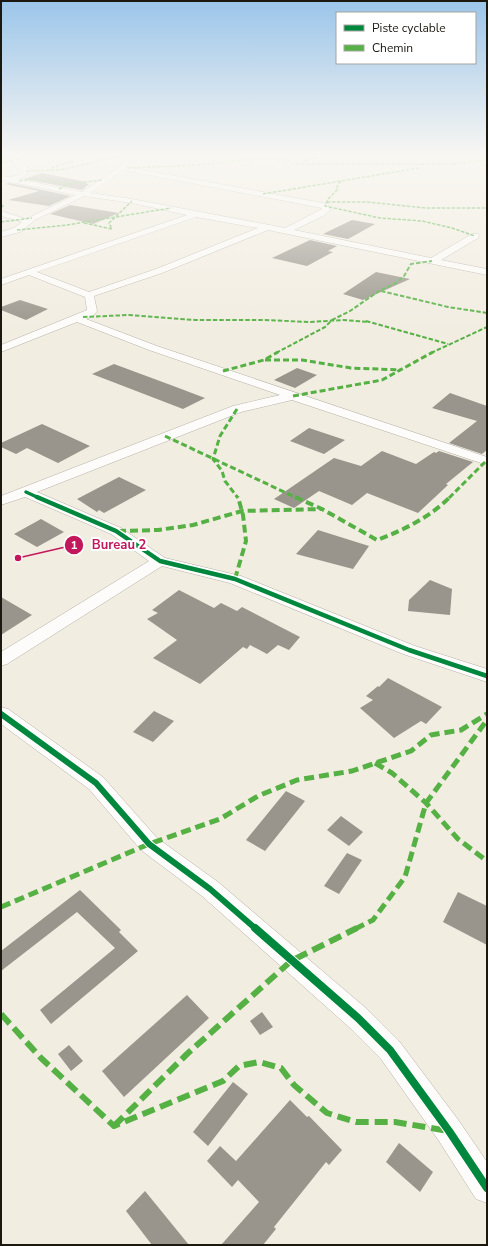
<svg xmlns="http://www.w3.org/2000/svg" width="488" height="1246" font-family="'Nunito Sans',sans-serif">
<rect width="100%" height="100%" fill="#f2ede1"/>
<g fill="#99958c">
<path d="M42 173 87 182 84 183 89 184 82 190 24 179Z"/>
<path d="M9 183 71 196 49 206 8 200 39 191 5 184Z"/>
<path d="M70 205 119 213 93 224 50 214Z"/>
<path d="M352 220 375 224 348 239 323 234Z"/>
<path d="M310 240 337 246 328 251 333 252 307 266 272 258Z"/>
<path d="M376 272 410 279 363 300 343 294Z"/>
<path d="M20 300 48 309 26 320 1 310V307Z"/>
<path d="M114 364 176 387 205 398 183 409 92 374Z"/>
<path d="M297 368 317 375 295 388 274 380Z"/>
<path d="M450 393 487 406V450L482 454 449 443 477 421 432 408Z"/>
<path d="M42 424 90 446 58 463 27 448 16 454 1 447V443Z"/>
<path d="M309 428 345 440 324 454 290 441Z"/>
<path d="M382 451 416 464 434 452 436 453 439 451 473 462 446 484 448 485 418 513 367 493 352 505 319 491 294 508 274 499 334 458 361 466Z"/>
<path d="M119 477 146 490 104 513 99 510 97 512 77 499Z"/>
<path d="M41 519 64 532 37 547 14 534Z"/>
<path d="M318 530 369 546 353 569 296 554Z"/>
<path d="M430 580 452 589 450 615 408 611 409 600Z"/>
<path d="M179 590 214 608 221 603 237 611 242 607 300 637 289 650 278 645 267 654 250 645 247 649 243 647 200 684 153 658 177 640 147 619 158 613 152 610Z"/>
<path d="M1 597 32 615 1 635Z"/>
<path d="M388 678 442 707 426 724 421 721 394 738 360 708 373 700 366 696 378 686 379 687Z"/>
<path d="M154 711 174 721 153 742 133 732Z"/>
<path d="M286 791 305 801 265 851 246 840Z"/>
<path d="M341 816 363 832 349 846 327 830Z"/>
<path d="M347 853 362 860 339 894 324 886Z"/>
<path d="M80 890 121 930 119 932 138 951 51 1024 40 1010 115 948 77 912 1 971V951Z"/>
<path d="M458 892 487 906V945L443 922Z"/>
<path d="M187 995 209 1018 124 1097 102 1071Z"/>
<path d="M262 1012 273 1027 260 1035 250 1021Z"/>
<path d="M69 1045 83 1061 71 1071 58 1054Z"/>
<path d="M233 1082 248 1094 208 1146 193 1132Z"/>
<path d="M290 1100 307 1117 309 1116 342 1150 329 1165 326 1162 274 1227 276 1229 263 1245H221L259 1202 238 1180 232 1187 207 1161 220 1146 236 1161Z"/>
<path d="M399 1143 433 1172 420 1192 386 1162Z"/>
<path d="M145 1191 189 1245H152L126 1211Z"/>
</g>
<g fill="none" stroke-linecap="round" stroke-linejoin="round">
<g stroke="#b4b0a7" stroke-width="1">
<g id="minor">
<path d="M8 157C16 157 26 162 29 171L24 177 18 179 82 192 120 167 128 157H135L127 167 328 204 330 210 325 215 294 230 431 258 472 234H478L479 236 478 238 441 260 487 269V275L268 230 162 273 94 296 97 311 93 316 86 319 157 346 487 457V465L292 400 241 412 37 492 121 528 165 558 241 576 415 646 487 669V682L403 654 230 583 162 566 7 664 1 666V652L149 561 111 534 25 497 1 505V496L233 406 280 395 149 350 77 322 1 352V345L87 310 85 297 29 275 1 285V279L187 215 132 203 84 196 35 220 20 232 1 237V232L14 228 22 222 1 216V211L26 219 76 195 1 180V176C9 177 17 178 23 171ZM123 170 322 208V209L285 228 132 199 90 193ZM196 217 258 228 156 269 89 292 37 272Z"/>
<path d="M1 707 8 709 103 777 157 838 218 882 367 1009 399 1041 459 1121 487 1162V1203L476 1199 439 1141 381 1059 349 1027 202 896 141 850 89 789 1 724Z"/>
</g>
</g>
<use href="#minor" fill="#fdfcfa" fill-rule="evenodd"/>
<g stroke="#55b144" stroke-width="1.5" stroke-dasharray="3.5 1.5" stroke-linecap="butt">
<path d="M305 161 320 157"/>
<path d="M1 163 24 157"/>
<path d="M453 164 487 160"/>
<path d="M51 168 75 160"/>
<path d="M127 168C151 167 175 166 198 165 220 164 279 153 296 164H456"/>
<path d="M26 171 60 170 117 157"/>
<path d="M19 181 36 179 69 184 102 180"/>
<path d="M341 181 337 187 338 189 328 199 325 206 380 218 422 221 452 228 475 236"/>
<path d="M59 189 69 184"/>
<path d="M263 194 419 168"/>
<path d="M327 202H367L426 208H487"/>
<path d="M1 205 3 206 1 209"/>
<path d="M1 222 32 218"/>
<path d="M84 223 112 229 109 223 132 201"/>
<path d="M17 230 67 225 171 208"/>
</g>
<g stroke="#55b144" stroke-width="2" stroke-dasharray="4.5 2" stroke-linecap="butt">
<path d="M381 291 448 307 487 313"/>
<path d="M83 317 129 315 195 320H265L309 322 343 320 369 322"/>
<path d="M366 321 448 344"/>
<path d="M276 353 325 327 332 320 350 311 379 291 396 283 404 276 411 264 432 261"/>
<path d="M431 353 487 327"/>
</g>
<g stroke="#55b144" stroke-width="3" stroke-dasharray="6 3" stroke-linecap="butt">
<path d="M265 360H302L351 368 400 370"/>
<path d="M223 371 264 360 278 352"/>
<path d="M293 396 382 380 433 352"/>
<path d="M237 409 220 436 213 459 222 471 225 481 238 498"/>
<path d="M165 436 297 498"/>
<path d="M449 498 486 461"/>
</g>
<g stroke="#55b144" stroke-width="4" stroke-dasharray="8 4" stroke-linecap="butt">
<path d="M295 497 322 509 377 540C404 530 430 517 450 497"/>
<path d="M118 531 158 530 193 525 242 511 321 509"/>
<path d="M235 579 246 541 243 515 238 497"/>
</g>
<g stroke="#55b144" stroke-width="5" stroke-dasharray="10 5" stroke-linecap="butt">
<path d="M375 763 392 773 426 803 458 839 487 861"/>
<path d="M1 907 149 844 220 819 258 796 297 780 352 771 411 751 431 735 461 730 487 714"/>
<path d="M355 929 373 920 405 877 426 803 487 720"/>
</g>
<g stroke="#55b144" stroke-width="6" stroke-dasharray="13 6" stroke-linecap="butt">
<path d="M1 1014 41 1058 114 1126 223 1081 239 1066 259 1062 281 1068 294 1085 327 1113 356 1122H395L449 1131"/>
<path d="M114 1126 187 1054 291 961 357 928"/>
</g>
<g stroke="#fff" stroke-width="5.5">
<path id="cycleway-far3" d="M26 492 39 498"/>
</g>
<g stroke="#fff" stroke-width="7">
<path id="cycleway-far2" d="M37 497 116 531 160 561 235 579 409 650 487 676"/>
</g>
<g stroke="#fff" stroke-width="8">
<path id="cycleway-far1" d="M1 714 96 783 149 844 210 889 256 929"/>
</g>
<g stroke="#fff" stroke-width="10">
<path id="cycleway" d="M255 928 358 1018 390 1050 449 1131 487 1188"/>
</g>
<use href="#cycleway-far3" stroke="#00873e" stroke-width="3.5"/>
<use href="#cycleway-far2" stroke="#00873e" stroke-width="4.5"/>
<use href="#cycleway-far1" stroke="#00873e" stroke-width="6"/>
<use href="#cycleway" stroke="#00873e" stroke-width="8"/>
</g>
<linearGradient id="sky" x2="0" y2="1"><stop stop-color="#9bc5ea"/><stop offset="0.47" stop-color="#f9f7f2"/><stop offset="1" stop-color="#f9f7f2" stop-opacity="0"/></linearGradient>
<rect width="488" height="331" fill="url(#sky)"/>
<path fill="none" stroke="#c2185b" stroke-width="1.5" d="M18 558L74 545"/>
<g fill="#c2185b" stroke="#fff" stroke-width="1.5">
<circle cx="18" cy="558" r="4"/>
<circle cx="74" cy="545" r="10"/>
</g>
<g font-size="12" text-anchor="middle" font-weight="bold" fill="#fff">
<text x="74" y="549">1</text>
</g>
<g font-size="13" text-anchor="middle" font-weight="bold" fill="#c2185b" stroke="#fff" stroke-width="4" stroke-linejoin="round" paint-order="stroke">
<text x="119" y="549">Bureau 2</text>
</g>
<rect width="488" height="1246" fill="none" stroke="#1b1810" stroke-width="4"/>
<rect x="336" y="12" width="140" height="52" fill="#ffffff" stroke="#a4a39f"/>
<rect x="344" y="25" width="20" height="6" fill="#00873e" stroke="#a4a39f"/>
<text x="372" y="32" font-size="12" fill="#1b1810">Piste cyclable</text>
<rect x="344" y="45" width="20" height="6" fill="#55b144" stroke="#a4a39f"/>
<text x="372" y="52" font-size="12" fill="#1b1810">Chemin</text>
</svg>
